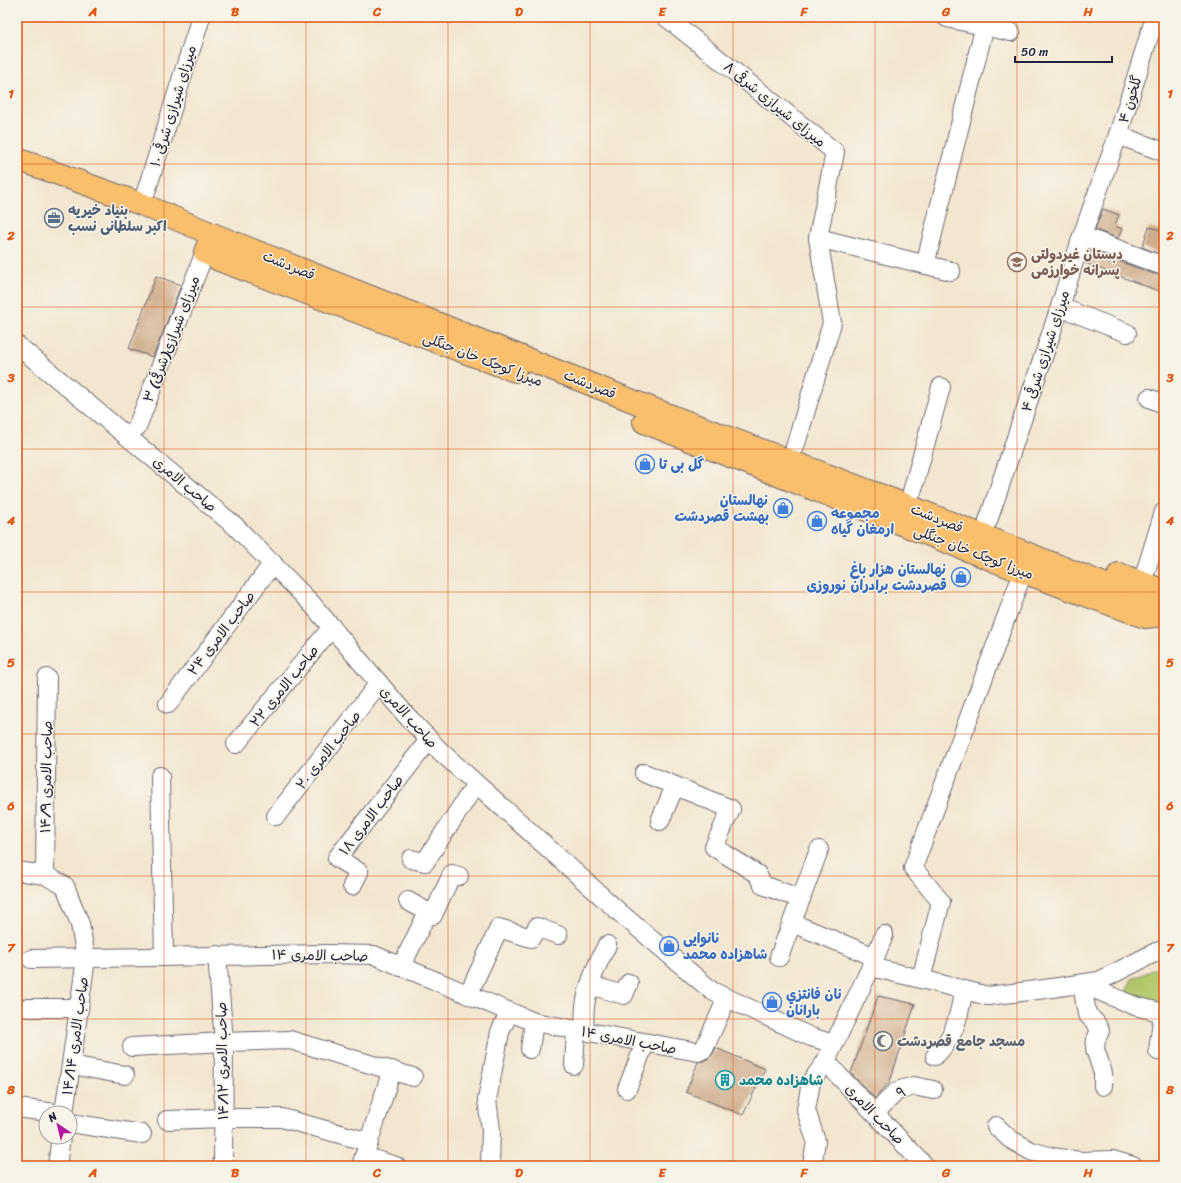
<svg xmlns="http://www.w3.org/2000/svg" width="1181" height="1183" font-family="Sriracha,'Playpen Sans Arabic',sans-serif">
<rect width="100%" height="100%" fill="#f7f3e8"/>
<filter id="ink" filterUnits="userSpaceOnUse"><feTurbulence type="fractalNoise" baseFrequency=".025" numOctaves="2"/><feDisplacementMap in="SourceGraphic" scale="8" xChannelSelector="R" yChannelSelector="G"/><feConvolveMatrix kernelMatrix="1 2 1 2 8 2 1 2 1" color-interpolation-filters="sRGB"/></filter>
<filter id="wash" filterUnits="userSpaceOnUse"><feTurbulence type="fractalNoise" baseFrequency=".012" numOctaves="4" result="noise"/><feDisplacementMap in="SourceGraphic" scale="16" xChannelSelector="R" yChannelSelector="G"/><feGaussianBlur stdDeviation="0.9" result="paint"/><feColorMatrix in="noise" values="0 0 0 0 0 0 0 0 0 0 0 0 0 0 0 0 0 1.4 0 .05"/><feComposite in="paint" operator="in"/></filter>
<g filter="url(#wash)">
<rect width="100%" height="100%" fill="#f3e6cf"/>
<path fill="#b2c76b" stroke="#6a7453" d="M1164 965V1009L1133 1001 1126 991 1132 979Z"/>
<g id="blocks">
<g fill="#cfad8c">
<path d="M1103 209 1119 215 1115 226 1122 229 1118 238 1095 230Z"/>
<path d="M1149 227 1164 231V256L1142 247Z"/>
<path d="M1089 250 1154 274H1159L1164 272V291L1161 290V292L1085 263Z"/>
<path d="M156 276 181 285 153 357 129 349Z"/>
<path d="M878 996 915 1004 890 1081 875 1098 851 1073Z"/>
<path d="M716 1048 765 1069 743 1115 686 1092 698 1062 703 1061 709 1058 713 1054Z"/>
</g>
</g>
</g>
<g filter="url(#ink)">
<use href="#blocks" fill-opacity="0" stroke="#6b676f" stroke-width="1"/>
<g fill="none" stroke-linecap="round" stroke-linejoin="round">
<g stroke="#6b676f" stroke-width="20">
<g id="minor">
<path d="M666 17 835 152 818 238 832 323 795 447"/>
<path d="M947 18 1011 32"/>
<path d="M1118 135 1164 152"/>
<path d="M145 195 201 17"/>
<path d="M1082 236 1158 264"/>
<path d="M818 238 951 271"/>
<path d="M925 265 987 17"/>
<path d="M1060 307 1127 333"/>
<path d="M17 345 235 526 311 603 405 714 441 752 618 911 712 991 811 1037 834 1044"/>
<path d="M1149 398 1164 404"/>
<path d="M137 427 205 252"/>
<path d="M912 492 941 387"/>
<path d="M988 521 1060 307 1082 236 1118 135 1155 17"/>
<path d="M1142 583 1164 512"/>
<path d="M168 704 273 563"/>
<path d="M236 744 332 627"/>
<path d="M644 773 731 809 714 847 757 874 763 885 801 899"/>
<path d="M160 776 164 957"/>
<path d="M276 816 379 683"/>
<path d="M660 821 675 786"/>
<path d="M411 859 425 862 476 784"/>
<path d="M17 871 45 875 65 886 80 924 86 959 64 1113"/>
<path d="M45 875 47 678"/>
<path d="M352 886 359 872 337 858 429 740"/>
<path d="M408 901 433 915"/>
<path d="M792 923 875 957"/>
<path d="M217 955 224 1042 223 1166"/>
<path d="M779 957 819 850"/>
<path d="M31 959 328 954 374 955 534 1022 698 1052 704 1049 727 998"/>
<path d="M401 967 426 916 433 915 452 874 459 876"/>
<path d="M871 967 921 979 988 996 1045 989 1099 981 1156 952 1164 950"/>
<path d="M921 979 941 902 913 868 1023 572"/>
<path d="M1082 984 1087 1014 1096 1023 1100 1031 1096 1039 1095 1049 1103 1073V1086"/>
<path d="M1082 984 1135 1006 1164 1013"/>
<path d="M590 985 624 995 629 983"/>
<path d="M468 995 499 928 531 938 537 927 558 935"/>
<path d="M27 1008H79"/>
<path d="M584 1031C585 1023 584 1014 585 1006 588 984 597 964 607 945"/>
<path d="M132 1047 224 1042 290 1040 413 1077"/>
<path d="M530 1049 534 1022"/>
<path d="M1158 1051 1163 1013"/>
<path d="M935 1056C956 1035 958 1018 964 990"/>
<path d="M826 1061 840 1077 925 1166"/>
<path d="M71 1065 125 1075"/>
<path d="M574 1065 576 1030"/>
<path d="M627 1089 645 1043"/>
<path d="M17 1108 56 1113"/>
<path d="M875 1113 897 1091 914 1086 933 1090"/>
<path d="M167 1120 223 1118H282L369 1142"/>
<path d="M70 1123 142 1134"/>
<path d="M996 1126 1010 1139 1031 1151 1052 1157 1080 1161 1113 1160 1133 1166"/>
<path d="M364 1156 396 1166"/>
<path d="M57 1166 61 1137"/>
<path d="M361 1166 392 1070"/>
<path d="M490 1166 491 1130 487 1100 500 1032 507 1017 511 1013"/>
<path d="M812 1166 816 1141 806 1110 811 1082 826 1061 871 967 884 935"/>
</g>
</g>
<g stroke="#6b676f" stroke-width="24">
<g id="major">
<path d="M17 159 141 204 212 234 658 411 906 505 1164 608"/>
<path d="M212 234 205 252 219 260 515 371"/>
<path d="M644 422 1023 572 1145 617 1164 615"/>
<path d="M1119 574 1164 591"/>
</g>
</g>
<use href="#minor" stroke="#fff" stroke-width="18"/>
<use href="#major" stroke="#f9bf6d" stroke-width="22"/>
</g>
</g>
<path fill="none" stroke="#de560e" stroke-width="1" stroke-opacity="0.55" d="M164 17V1166M306 17V1166M448 17V1166M590 17V1166M733 17V1166M875 17V1166M1017 17V1166M17 164H1164M17 307H1164M17 449H1164M17 592H1164M17 734H1164M17 876H1164M17 1019H1164"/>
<defs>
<g id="office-ring" transform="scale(1)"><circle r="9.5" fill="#f7f3e8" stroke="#5c6f8a" stroke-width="1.5"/><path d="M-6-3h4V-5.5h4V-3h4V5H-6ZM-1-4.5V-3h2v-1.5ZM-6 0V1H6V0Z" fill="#5c6f8a"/></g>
<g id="school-ring" transform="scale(1)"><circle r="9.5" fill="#f7f3e8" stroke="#8d6e63" stroke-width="1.5"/><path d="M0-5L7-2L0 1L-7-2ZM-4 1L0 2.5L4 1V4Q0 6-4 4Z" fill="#8d6e63"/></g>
<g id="shop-ring" transform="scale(1)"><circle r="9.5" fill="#f7f3e8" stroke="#3f7fe0" stroke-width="1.5"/><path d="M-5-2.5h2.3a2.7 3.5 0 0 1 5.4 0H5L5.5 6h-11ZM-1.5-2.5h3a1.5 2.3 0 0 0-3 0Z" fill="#3f7fe0"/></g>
<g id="mosque-ring" transform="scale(1)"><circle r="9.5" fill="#f7f3e8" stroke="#6b7280" stroke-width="1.5"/><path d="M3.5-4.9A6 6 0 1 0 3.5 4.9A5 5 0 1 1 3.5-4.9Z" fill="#6b7280"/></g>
<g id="building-ring" transform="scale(1)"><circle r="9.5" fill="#f7f3e8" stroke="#0f9aa8" stroke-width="1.5"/><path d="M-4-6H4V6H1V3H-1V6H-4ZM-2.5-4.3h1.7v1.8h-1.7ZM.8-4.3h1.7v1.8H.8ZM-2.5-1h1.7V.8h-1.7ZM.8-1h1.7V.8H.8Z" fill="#0f9aa8"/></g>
</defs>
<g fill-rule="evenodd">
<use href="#office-ring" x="54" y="218"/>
<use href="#school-ring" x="1017" y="262"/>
<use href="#shop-ring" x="645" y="464"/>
<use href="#shop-ring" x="783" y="508"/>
<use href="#shop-ring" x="817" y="521"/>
<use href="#shop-ring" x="961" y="577"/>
<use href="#shop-ring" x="669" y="946"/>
<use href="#shop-ring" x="772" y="1002"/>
<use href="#mosque-ring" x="883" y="1041"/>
<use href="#building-ring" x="725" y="1080"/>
</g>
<g text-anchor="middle" stroke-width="3" stroke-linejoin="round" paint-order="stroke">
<g font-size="14" fill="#22223b" stroke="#f7f3e8">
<text transform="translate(1130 99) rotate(-73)" y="5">۴ گلخون</text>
<text transform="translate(775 104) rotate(39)" y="5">۸ میرزای شیرازی شرقی</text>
<text transform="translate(173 106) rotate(-73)" y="5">۱۰ میرزای شیرازی شرقی</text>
<text transform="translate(289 265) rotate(22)" y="5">قصردشت</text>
<text transform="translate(171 339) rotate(-69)" y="5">۳ میرزای شیرازی(شرقی)</text>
<text transform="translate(1045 351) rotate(-72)" y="5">۴ میرزای شیرازی شرقی</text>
<text transform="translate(483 359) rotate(21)" y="5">میرزا کوچک خان جنگلی</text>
<text transform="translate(590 384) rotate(22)" y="5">قصردشت</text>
<text transform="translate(185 484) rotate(40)" y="5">صاحب الامری</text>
<text transform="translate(937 518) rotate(22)" y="5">قصردشت</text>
<text transform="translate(974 552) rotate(21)" y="5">میرزا کوچک خان جنگلی</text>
<text transform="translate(221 633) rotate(-53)" y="5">۲۴ صاحب الامری</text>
<text transform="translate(284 686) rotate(-51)" y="5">۲۲ صاحب الامری</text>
<text transform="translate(409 717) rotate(48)" y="5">صاحب الامری</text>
<text transform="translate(328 750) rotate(-52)" y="5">۲۰ صاحب الامری</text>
<text transform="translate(46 777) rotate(-89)" y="5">۱۴/۹ صاحب الامری</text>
<text transform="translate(371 815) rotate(-53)" y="5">۱۸ صاحب الامری</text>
<text transform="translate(320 955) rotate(1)" y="5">۱۴ صاحب الامری</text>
<text transform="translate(75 1036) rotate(-82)" y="5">۱۴/۱۴ صاحب الامری</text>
<text transform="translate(629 1040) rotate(11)" y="5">۱۴ صاحب الامری</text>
<text transform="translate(222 1061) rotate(-91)" y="5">۱۴/۱۲ صاحب الامری</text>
<text transform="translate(901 1092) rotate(-26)" y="5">۹</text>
<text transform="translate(875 1114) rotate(46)" y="5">صاحب الامری</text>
</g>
<g font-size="14" font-weight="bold" fill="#4e5e75" stroke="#f7f3e8" text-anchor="start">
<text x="68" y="215">بنیاد خیریه<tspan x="68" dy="16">اکبر سلطانی نسب</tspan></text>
</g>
<g font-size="14" font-weight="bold" fill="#785e54" stroke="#f7f3e8" text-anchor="start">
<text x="1031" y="259">دبستان غیردولتی<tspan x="1031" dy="16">پسرانه خوارزمی</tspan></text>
</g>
<g font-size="14" font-weight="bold" fill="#366cbe" stroke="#f7f3e8" text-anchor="start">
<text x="659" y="469">گل بی تا</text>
<text x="769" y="505" text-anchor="end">نهالستان<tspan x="769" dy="16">بهشت قصردشت</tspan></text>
<text x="831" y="518">مجموعه<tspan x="831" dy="16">ارمغان گیاه</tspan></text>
<text x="947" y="574" text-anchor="end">نهالستان هزار باغ<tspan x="947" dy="16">قصردشت برادران نوروزی</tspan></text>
<text x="683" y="943">نانوایی<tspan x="683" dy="16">شاهزاده محمد</tspan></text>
<text x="786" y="999">نان فانتزي<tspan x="786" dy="16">بارانان</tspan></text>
</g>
<g font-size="14" font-weight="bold" fill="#5b616d" stroke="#f7f3e8" text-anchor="start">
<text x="897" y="1046">مسجد جامع قصردشت</text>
</g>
<g font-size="14" font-weight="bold" fill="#0d838f" stroke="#f7f3e8" text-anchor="start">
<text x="739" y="1085">شاهزاده محمد</text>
</g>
</g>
<rect width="1181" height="1183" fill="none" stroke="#f7f3e8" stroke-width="44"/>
<g transform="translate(58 1125) rotate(325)"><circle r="19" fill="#f7f3e8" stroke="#a29fa3"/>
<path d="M0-3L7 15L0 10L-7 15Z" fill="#b5179e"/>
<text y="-6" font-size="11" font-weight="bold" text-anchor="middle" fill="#22223b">N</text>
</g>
<path d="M1015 56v6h97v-6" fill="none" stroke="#22223b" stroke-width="2"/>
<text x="1021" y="56" font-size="12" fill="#22223b" stroke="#f7f3e8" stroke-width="3" paint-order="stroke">50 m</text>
<rect x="22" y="22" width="1137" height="1139" fill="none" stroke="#de560e" stroke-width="1.5"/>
<g font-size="13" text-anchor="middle" font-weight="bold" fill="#de560e">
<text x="93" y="16">A</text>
<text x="235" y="16">B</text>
<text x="377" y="16">C</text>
<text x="519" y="16">D</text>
<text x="662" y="16">E</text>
<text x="804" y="16">F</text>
<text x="946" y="16">G</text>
<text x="1088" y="16">H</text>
<text x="11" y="98">1</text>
<text x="1170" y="98">1</text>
<text x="11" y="240">2</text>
<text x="1170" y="240">2</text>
<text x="11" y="382">3</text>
<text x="1170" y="382">3</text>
<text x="11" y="525">4</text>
<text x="1170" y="525">4</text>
<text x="11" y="667">5</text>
<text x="1170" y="667">5</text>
<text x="11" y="810">6</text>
<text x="1170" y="810">6</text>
<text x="11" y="952">7</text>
<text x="1170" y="952">7</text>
<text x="11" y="1094">8</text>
<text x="1170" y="1094">8</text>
<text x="93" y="1177">A</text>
<text x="235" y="1177">B</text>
<text x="377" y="1177">C</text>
<text x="519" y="1177">D</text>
<text x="662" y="1177">E</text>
<text x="804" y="1177">F</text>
<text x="946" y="1177">G</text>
<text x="1088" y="1177">H</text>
</g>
</svg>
